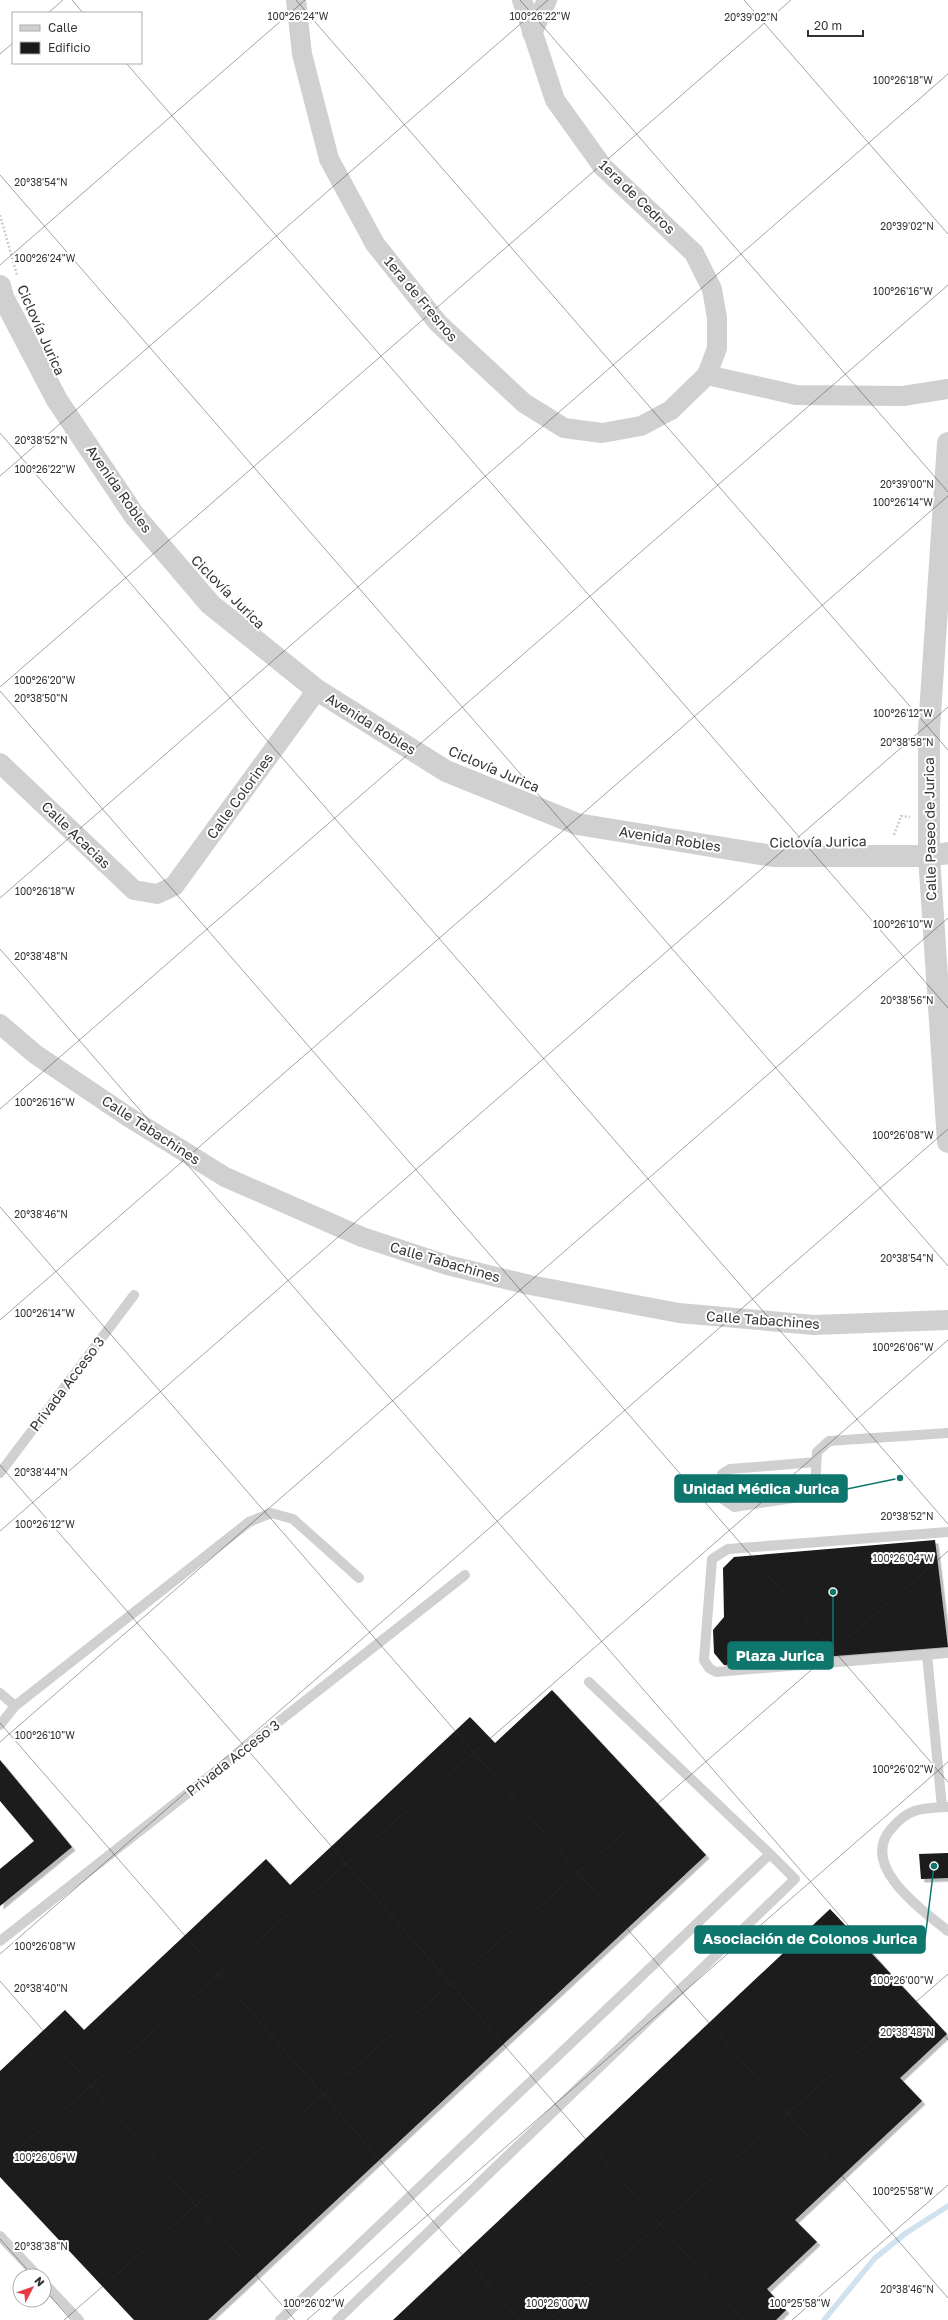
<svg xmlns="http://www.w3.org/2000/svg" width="948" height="2320" font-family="'Golos Text',sans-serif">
<defs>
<filter id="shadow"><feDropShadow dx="3.5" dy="3.5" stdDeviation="0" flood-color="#0004"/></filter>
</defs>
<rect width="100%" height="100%" fill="#fff"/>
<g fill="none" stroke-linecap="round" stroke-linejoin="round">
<path stroke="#cfe2ee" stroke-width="5.5" d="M824 2320 875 2258 906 2233 948 2206"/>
</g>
<g fill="#1a1a1a" filter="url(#shadow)">
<path d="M935 1540 948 1647 724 1665 714 1653 713 1630 724 1617 723 1568 734 1557Z"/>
<path d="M552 1690 706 1855 208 2320H134L0 2177V2071L65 2010 84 2030 266 1859 290 1885 470 1717 495 1743Z"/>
<path d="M0 1760 72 1847 0 1906V1869L34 1841 0 1801Z"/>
<path d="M948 1853V1878L921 1879 919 1854Z"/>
<path d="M830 1909 947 2034 900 2078 922 2101 795 2220 817 2242 767 2289 786 2310 776 2320H393Z"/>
</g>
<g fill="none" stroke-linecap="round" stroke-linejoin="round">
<g stroke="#cdcdcd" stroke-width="2.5" stroke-dasharray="2 2" stroke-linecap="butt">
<path d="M0 215 17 275"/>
<path d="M894 835 901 816 910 817"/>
</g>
<g stroke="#d0d0d0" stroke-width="10">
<path d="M816 1462 730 1469 722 1474 724 1500 734 1507 807 1496 813 1493 815 1488 817 1452 829 1441 948 1433"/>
<path d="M0 1473 134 1295"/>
<path d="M948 1532 728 1549 712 1559 704 1660 709 1668 716 1672 948 1653"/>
<path d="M927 1655 942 1807"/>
<path d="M0 1693 15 1706"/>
<path d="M0 1725 15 1706 249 1522 271 1513 293 1519 359 1578"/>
<path d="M948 1807C923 1808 909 1807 891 1829 859 1866 922 1910 948 1931"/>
<path d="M0 1941 465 1575"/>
<path d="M0 2236 38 2276"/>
<path d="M44 2283 79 2320"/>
<path d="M280 2320 770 1854"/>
<path d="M337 2320 795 1879 770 1854 589 1682"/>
</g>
<g stroke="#d0d0d0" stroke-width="20">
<path d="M296 0 302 54 329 159 375 244 438 323 524 403 564 428 602 433 641 426 671 410 707 375 717 348V318L712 289 694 253 603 167 555 100 522 0"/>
<path d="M532 33 547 0"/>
<path d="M707 375 796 395 903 396 948 389"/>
<path d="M0 763 134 890 157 894 174 886 317 690"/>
<path d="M0 1024 35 1054 127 1116 225 1177 362 1237 447 1265 530 1285 679 1313 814 1325 948 1320"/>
</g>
<g stroke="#d0d0d0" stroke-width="22">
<path d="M0 286 3 297 57 400 134 515 210 604 317 690 446 771 577 824 773 856H929L948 853"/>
<path d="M948 443 929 729V856L948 1142"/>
</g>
</g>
<path fill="none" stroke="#333" stroke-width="1" stroke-opacity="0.45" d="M72 0 83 13M296 0 948 750M520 0 948 492M744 0 948 234M48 13 63 0M0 54 13 43M126 63 948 1008M0 175 948 1266M0 265 305 0M0 433 948 1524M0 476 548 0M0 687 791 0M0 691 948 1782M0 898 948 74M0 949 948 2040M0 1109 948 285M0 1207 948 2298M0 1320 948 496M0 1465 743 2320M0 1531 948 707M0 1723 519 2320M0 1742 948 918M0 1954 948 1129M0 1981 295 2320M0 2165 948 1340M0 2239 33 2276M44 2289 71 2320M64 2320 948 1551M307 2320 948 1762M549 2320 948 1974M792 2320 948 2185"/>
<g text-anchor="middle" stroke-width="4" stroke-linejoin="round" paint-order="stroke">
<g font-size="14" fill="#333" stroke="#fff">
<text transform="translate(637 197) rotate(44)" y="5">1era de Cedros</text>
<text transform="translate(421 299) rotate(50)" y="5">1era de Fresnos</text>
<text transform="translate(41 330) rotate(66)" y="5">Ciclovía Jurica</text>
<text transform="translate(119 489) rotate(55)" y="5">Avenida Robles</text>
<text transform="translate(228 592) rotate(45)" y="5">Ciclovía Jurica</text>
<text transform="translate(371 724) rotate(32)" y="5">Avenida Robles</text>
<text transform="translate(494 769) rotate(23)" y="5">Ciclovía Jurica</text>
<text transform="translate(240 796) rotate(-54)" y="5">Calle Colorines</text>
<text transform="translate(930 829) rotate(-91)" y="5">Calle Paseo de Jurica</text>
<text transform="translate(76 835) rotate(44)" y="5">Calle Acacias</text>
<text transform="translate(670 839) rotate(9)" y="5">Avenida Robles</text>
<text transform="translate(818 842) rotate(-1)" y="5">Ciclovía Jurica</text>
<text transform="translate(151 1130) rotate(33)" y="5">Calle Tabachines</text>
<text transform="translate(445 1262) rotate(16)" y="5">Calle Tabachines</text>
<text transform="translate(763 1320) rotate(4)" y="5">Calle Tabachines</text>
<text transform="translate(67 1384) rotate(-53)" y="5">Privada Acceso 3</text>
<text transform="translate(233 1758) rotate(-38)" y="5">Privada Acceso 3</text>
</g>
</g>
<g font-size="10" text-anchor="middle" fill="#333" stroke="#fff" stroke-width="4" stroke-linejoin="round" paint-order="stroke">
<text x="298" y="20">100°26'24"W</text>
<text x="540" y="20">100°26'22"W</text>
<text x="751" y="21">20°39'02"N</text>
<text x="903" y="84">100°26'18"W</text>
<text x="41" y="186">20°38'54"N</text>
<text x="907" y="230">20°39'02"N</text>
<text x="45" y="262">100°26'24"W</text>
<text x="903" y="295">100°26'16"W</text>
<text x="41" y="444">20°38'52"N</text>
<text x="45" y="473">100°26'22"W</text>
<text x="907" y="488">20°39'00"N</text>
<text x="903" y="506">100°26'14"W</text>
<text x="45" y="684">100°26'20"W</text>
<text x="41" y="702">20°38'50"N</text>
<text x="903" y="717">100°26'12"W</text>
<text x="907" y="746">20°38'58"N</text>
<text x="45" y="895">100°26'18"W</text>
<text x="903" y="928">100°26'10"W</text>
<text x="41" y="960">20°38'48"N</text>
<text x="907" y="1004">20°38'56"N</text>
<text x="45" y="1106">100°26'16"W</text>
<text x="903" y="1139">100°26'08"W</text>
<text x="41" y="1218">20°38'46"N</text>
<text x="907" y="1262">20°38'54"N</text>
<text x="45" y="1317">100°26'14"W</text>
<text x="903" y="1351">100°26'06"W</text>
<text x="41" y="1476">20°38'44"N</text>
<text x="907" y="1520">20°38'52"N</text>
<text x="45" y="1528">100°26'12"W</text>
<text x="903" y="1562">100°26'04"W</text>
<text x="45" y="1739">100°26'10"W</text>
<text x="903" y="1773">100°26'02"W</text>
<text x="45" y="1950">100°26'08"W</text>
<text x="903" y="1984">100°26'00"W</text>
<text x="41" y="1992">20°38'40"N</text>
<text x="907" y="2036">20°38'48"N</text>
<text x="45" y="2161">100°26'06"W</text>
<text x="903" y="2195">100°25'58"W</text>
<text x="41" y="2250">20°38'38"N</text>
<text x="907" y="2293">20°38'46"N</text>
<text x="314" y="2307">100°26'02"W</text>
<text x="557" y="2307">100°26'00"W</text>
<text x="800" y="2307">100°25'58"W</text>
</g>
<path fill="none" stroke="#0f766e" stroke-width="1.5" d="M900 1478L847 1489M833 1592L833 1656M934 1866L925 1939"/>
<g fill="#0f766e" stroke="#fff" stroke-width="1.5">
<circle cx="900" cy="1478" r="4"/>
<circle cx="833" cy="1592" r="4"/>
<circle cx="934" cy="1866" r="4"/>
</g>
<g fill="#0f766e" stroke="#0f766e" stroke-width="1.5">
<rect x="675" y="1475" width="172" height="27" rx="4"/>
<rect x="728" y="1642" width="105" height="27" rx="4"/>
<rect x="695" y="1926" width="230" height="27" rx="4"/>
</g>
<g font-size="15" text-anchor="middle" font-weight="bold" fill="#fff">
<text x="761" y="1494">Unidad Médica Jurica</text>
<text x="780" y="1661">Plaza Jurica</text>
<text x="810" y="1944">Asociación de Colonos Jurica</text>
</g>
<rect x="12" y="12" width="130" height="52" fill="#ffffff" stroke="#adadad"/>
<rect x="20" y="25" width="20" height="6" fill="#d0d0d0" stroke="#adadad"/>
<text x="48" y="32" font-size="12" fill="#333333">Calle</text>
<rect x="20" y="42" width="20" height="12" fill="#1a1a1a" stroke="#adadad"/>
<text x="48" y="52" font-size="12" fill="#333333">Edificio</text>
<g transform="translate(32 2288) rotate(49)"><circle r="19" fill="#ffffff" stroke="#adadad"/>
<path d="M0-3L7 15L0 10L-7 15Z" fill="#e63946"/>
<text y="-6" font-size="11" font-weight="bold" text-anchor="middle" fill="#333333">N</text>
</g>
<path d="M808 30v6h55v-6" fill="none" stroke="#333333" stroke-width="2"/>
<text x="814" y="30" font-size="12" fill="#333333" stroke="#ffffff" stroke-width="3" paint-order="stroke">20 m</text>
</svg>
